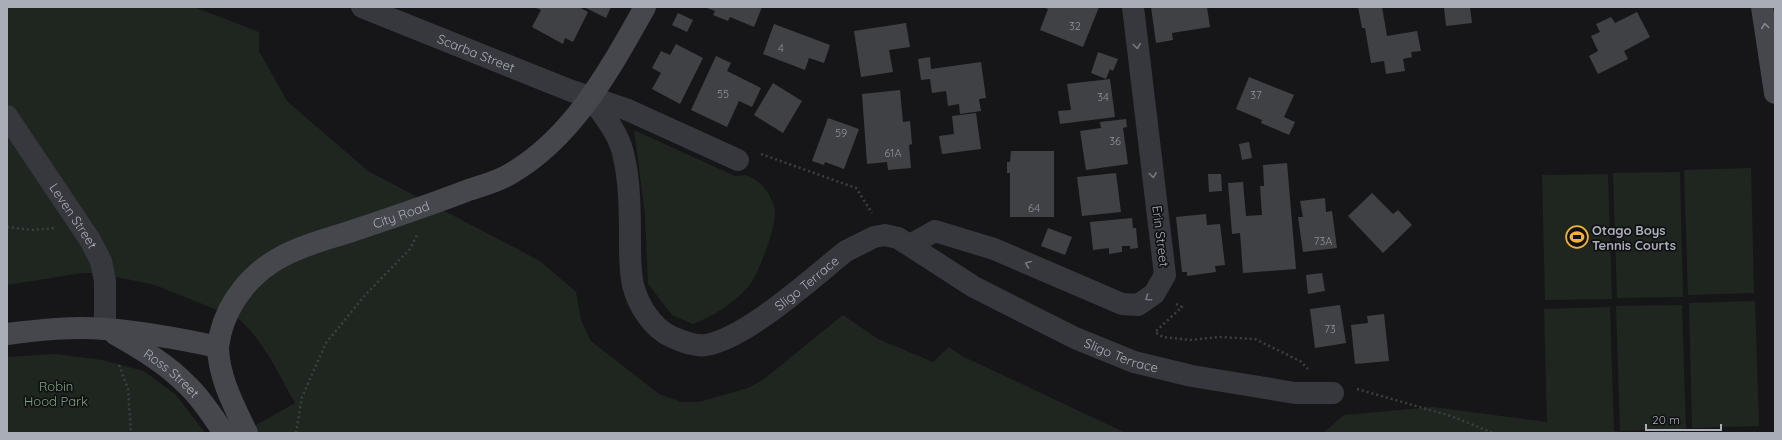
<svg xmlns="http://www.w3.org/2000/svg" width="1782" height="440" font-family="Quicksand,sans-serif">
<rect width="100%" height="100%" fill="#161618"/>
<g fill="#1e261f">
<path d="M7 7H194L259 32V51L287 101 368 171 540 261 576 292 581 320 591 341 659 394 681 402H699L748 388 764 379 843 315 878 339 933 362 949 347 962 356 1126 433H242L295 403C280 377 260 334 237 318L155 285 97 273H83L7 285Z"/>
<path d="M634 130 735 176C738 176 742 175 744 175 760 178 772 195 775 210 777 225 758 276 748 287 733 304 713 316 693 324L672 315 648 284 645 215Z"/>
<path d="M1751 168 1754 293 1688 295 1684 170Z"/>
<path d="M1680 172 1683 297 1617 298 1613 173Z"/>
<path d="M1608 174 1612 299 1545 300 1542 175Z"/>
<path d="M1755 301 1759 426 1692 428 1689 303Z"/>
<path d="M1682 305 1686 429 1620 431 1616 306Z"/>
<path d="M1610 307 1614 431 1629 433H1323L1344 415 1433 407 1547 422 1544 309Z"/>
<path d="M55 354 102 360 144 371 176 395 205 433H7V357Z"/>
</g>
<g fill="#404145">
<path d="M534 7H579L588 12 573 42 565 38 563 44 532 27 541 10Z"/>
<path d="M584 7H611L606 18Z"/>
<path d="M704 7H762L754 27 730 17 728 21 713 15 715 11Z"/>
<path d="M1043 7H1099L1083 47 1040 30 1048 9Z"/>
<path d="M1151 7H1207L1210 27 1172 33 1173 40 1156 43Z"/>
<path d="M1358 7H1382L1387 36 1417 31 1421 51 1411 52 1412 57 1403 59 1405 71 1386 74 1384 61 1371 63 1365 28H1362Z"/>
<path d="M1444 7H1470L1472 23 1446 26Z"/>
<path d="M1637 12 1650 37 1624 51 1628 59 1598 74 1589 56 1598 51 1591 36 1600 32 1596 24 1611 17 1615 23Z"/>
<path d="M678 13 693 20 687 32 672 25Z"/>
<path d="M906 23 910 47 889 50 893 72 861 77 854 31Z"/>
<path d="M774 24 830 45 824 63 809 58 805 70 763 54Z"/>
<path d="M676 44 703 58 680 104 652 89 661 73 652 68 661 51 670 55Z"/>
<path d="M1098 52 1118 59 1113 71 1110 69 1106 79 1091 73Z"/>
<path d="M716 56 731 63 727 71 761 88 752 107 739 101 727 127 691 110Z"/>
<path d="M930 57 931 69 981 62 986 98 979 99 981 111 960 114 959 104 948 106 946 91 932 93 930 79 921 80 918 59Z"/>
<path d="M1249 77 1294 95 1284 117 1295 122 1289 135 1261 123 1262 120 1236 109Z"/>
<path d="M1110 79 1115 117 1060 124 1058 111 1071 110 1067 84Z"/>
<path d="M773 83 802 101 783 133 754 115Z"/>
<path d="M900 90 903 122 910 121 912 144 909 145 911 168 888 170 887 162 867 164 862 94Z"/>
<path d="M976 113 981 149 942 154 939 136 954 134 952 116Z"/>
<path d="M828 118 859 129 844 169 825 162 824 165 812 161Z"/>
<path d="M1126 119 1127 127 1123 128 1128 164 1086 170 1080 131 1101 128 1100 122Z"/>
<path d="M1249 142 1252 158 1242 160 1239 144Z"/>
<path d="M1011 151H1054V217H1010V173H1007V162H1010Z"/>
<path d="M1287 163 1296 269 1243 273 1240 233 1232 234 1228 183 1243 182 1246 216 1262 215 1260 186H1264L1263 165Z"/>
<path d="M1116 173 1121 212 1082 216 1077 177Z"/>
<path d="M1208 174H1221L1222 191 1209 192Z"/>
<path d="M1372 193 1393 214 1398 210 1412 225 1383 253 1348 216Z"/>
<path d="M1325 198 1326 212 1332 211 1337 248 1303 252 1298 217H1303L1300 201Z"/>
<path d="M1206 214 1207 225 1220 224 1225 265 1215 266 1216 272 1187 276V272H1182L1176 217Z"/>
<path d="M1132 218 1133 228H1136L1138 248 1130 249V246H1122V252L1109 254V248L1093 250 1090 222Z"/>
<path d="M1048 228 1072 237 1065 255 1041 246Z"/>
<path d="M1322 273 1325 291 1308 294 1306 275Z"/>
<path d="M1340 305 1346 343 1315 348 1310 309Z"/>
<path d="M1384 314 1389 361 1355 364 1351 325 1368 323 1367 316Z"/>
</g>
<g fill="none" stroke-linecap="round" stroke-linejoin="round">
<g stroke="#3d3f44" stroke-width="2.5" stroke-dasharray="2 3" stroke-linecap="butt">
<path d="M761 154 856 188 872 213"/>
<path d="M7 227 32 230 54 228"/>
<path d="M1176 304 1182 307 1155 332 1163 337 1190 340 1220 337 1255 339 1300 361 1308 369"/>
<path d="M119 365 128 389 131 433"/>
<path d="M1357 389 1451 416 1493 433"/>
<path d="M296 433 302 397 326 343 366 294 410 249 417 235"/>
</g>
<g stroke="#37383d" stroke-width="22">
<path id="s1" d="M362 7 569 90 628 110 738 160"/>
<path id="s2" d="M591 98C603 115 618 132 623 153 630 181 630 213 630 243 630 256 630 272 633 285 638 305 652 328 672 337 682 341 695 347 706 345 747 338 812 278 846 251L874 237 885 235 898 238 974 287 1075 338 1134 362 1192 376 1295 393H1333"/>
<path id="s3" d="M7 116 90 240 101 261 105 281V329"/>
<path d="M910 245 935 231 994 249 1122 304 1138 305 1154 294 1165 275 1133 7"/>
</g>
<g stroke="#45474d" stroke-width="22">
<path d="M1762 7 1775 93"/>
<path d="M7 334C39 330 73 326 105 329 143 332 181 339 218 347"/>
<path id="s4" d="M115 334C141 349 167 364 188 386 202 399 213 417 224 433"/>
<path id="s5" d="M247 433C234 406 219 378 218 348 218 344 220 339 220 335 228 301 252 272 283 256 303 245 327 239 349 232 388 219 427 206 466 191 480 186 497 182 510 174 574 137 610 69 645 7"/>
</g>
</g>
<defs><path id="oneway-chevron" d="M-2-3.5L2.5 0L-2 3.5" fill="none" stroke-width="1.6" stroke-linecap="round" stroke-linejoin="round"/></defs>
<use stroke="#858993" href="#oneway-chevron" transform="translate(1765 26) rotate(-98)"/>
<g stroke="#757881">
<use href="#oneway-chevron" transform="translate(1137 46) rotate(83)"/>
<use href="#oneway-chevron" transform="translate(1153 175) rotate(83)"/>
<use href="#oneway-chevron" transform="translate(1028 264) rotate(-157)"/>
<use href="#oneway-chevron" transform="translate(1148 298) rotate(145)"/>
</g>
<defs>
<g id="stadium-ring" transform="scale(1.15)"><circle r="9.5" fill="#111113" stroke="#f2b134" stroke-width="1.5"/><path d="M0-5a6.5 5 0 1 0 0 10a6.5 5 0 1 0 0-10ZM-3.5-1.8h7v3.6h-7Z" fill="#f2b134"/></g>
</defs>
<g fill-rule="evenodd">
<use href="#stadium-ring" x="1577" y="237"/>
</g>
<g text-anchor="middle" stroke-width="3.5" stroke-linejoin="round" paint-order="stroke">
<g font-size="11" fill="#8e929b">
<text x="1075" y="30">32</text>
<text x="781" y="52">4</text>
<text x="723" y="98">55</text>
<text x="1256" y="99">37</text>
<text x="1103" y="101">34</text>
<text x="841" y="137">59</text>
<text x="1115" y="145">36</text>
<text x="893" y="157">61A</text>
<text x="1034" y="212">64</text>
<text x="1323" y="245">73A</text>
<text x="1330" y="333">73</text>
</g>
<g font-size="13" fill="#a8adb8" stroke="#111113">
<text dy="5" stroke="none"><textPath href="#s1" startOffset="123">Scarba Street</textPath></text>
<text dy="5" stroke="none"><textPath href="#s5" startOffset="333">City Road</textPath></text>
<text dy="5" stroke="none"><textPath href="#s3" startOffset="120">Leven Street</textPath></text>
<text transform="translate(1161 236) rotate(83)" y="5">Erin Street</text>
<text dy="5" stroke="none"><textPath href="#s2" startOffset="418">Sligo Terrace</textPath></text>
<text dy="5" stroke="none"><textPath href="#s2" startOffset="778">Sligo Terrace</textPath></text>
<text dy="5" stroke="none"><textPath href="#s4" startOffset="69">Ross Street</textPath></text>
</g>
<g font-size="13" font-weight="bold" fill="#a8adb8" stroke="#111113" text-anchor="start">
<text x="1592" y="235">Otago Boys<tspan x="1592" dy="15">Tennis Courts</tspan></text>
</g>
<g font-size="13" fill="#7fa381" stroke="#111113">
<text x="56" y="391">Robin<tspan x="56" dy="15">Hood Park</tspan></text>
</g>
</g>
<rect width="1782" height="440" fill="none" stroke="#a8adb8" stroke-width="16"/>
<path d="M1646 424v6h75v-6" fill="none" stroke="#a8adb8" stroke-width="2"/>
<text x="1652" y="424" font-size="12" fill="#a8adb8" stroke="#111113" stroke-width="3" paint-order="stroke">20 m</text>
</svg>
